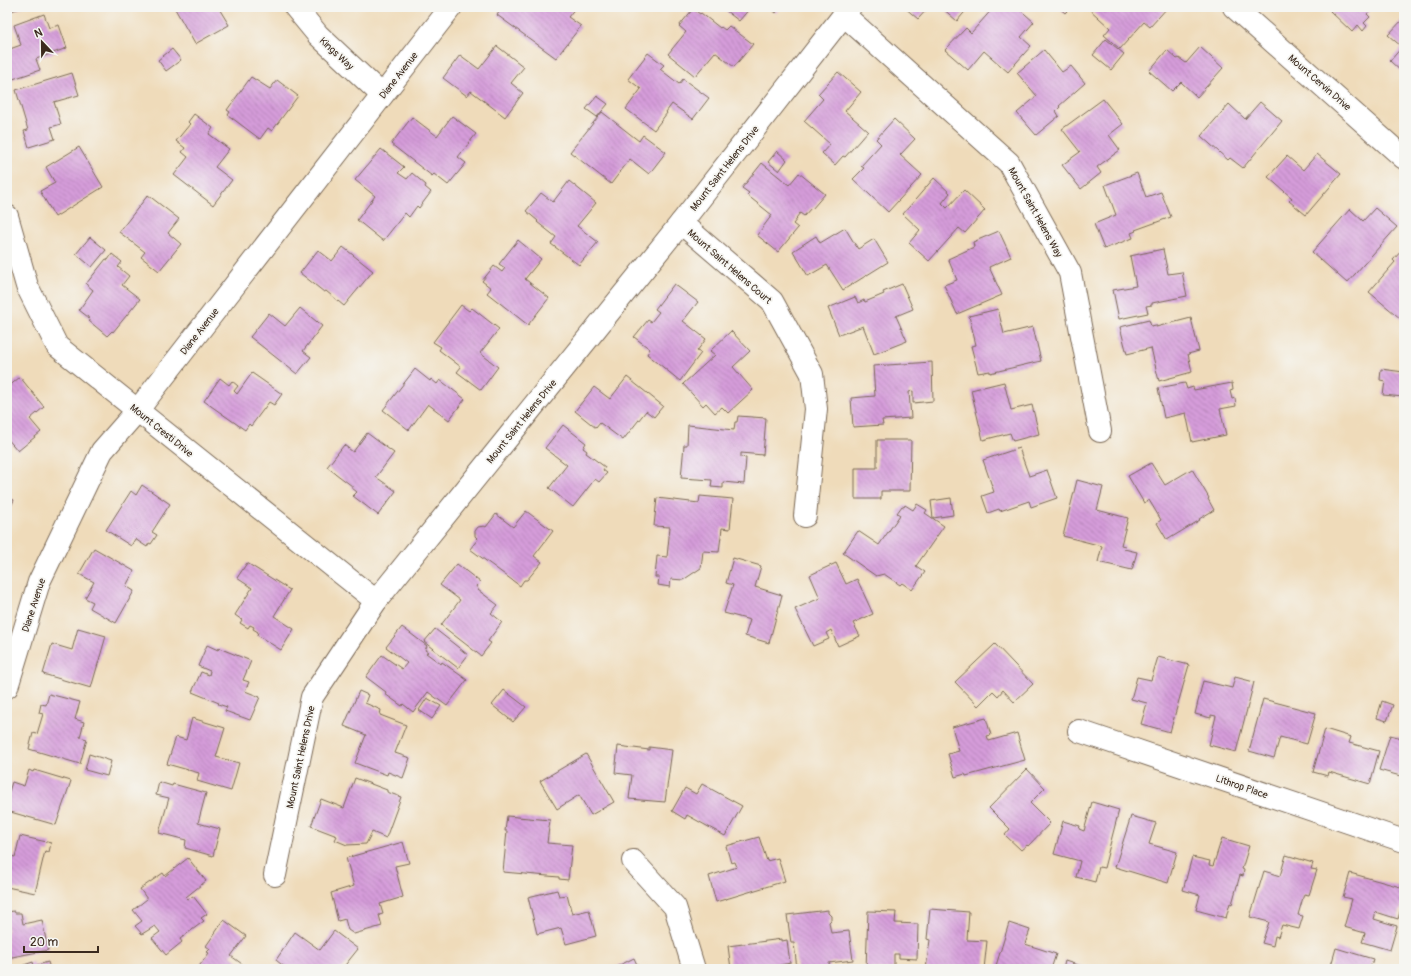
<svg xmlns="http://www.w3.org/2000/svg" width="1411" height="976" font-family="Pangolin,sans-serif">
<defs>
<pattern id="building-back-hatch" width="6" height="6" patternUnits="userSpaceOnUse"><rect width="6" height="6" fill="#d59cda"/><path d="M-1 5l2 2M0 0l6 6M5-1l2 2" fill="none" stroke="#ae7fb0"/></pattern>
</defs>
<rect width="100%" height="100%" fill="#f6f6f2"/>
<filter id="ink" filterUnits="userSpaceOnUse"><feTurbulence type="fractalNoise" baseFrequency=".025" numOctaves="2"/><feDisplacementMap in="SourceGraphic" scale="8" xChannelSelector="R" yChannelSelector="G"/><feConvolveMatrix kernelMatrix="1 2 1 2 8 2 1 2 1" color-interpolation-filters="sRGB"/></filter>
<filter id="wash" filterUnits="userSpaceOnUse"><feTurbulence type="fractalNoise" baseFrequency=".012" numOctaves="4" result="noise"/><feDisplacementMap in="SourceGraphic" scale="16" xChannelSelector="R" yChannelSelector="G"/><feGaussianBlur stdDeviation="0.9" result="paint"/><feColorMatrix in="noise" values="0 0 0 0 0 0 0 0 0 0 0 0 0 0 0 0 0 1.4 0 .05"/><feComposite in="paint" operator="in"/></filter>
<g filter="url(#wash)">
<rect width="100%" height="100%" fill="#efdbba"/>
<g id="blocks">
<g fill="url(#building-back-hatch)">
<path d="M7 7H24L7 12Z"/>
<path d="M174 7H218L229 25 195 44Z"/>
<path d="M503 7H576L568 17 581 26 556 58 497 15Z"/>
<path d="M721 7H751L739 21Z"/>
<path d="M769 7H780L776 13Z"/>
<path d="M904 7H929L918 19Z"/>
<path d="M941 7H969L957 21Z"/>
<path d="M994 7H1017L1034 22 1021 37 1031 46 1008 72 984 51 968 70 945 50 966 28 971 33Z"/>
<path d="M1058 7H1069L1070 8 1065 13Z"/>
<path d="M1087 7H1168L1150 27 1144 22 1120 49 1104 35 1110 28Z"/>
<path d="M1334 7H1374L1367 14 1370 17 1364 23 1367 26 1363 31 1358 25 1352 32 1330 11Z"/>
<path d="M693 9 700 14 701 13 720 28 721 27 725 30 729 26 753 44 734 67 715 52 695 76 668 54 686 32 679 26Z"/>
<path d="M44 14 49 28 59 25 67 48 36 59 40 70 10 80 7 71V50L21 45 14 25Z"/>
<path d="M1404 18V74L1390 61 1402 47 1388 35Z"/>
<path d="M1106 39 1124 54 1111 70 1093 55Z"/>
<path d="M497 46 524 67 511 83 523 93 505 117 471 91 467 96 443 78 460 55 479 69Z"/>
<path d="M1200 47 1223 68 1197 97 1181 82 1172 91 1149 71 1167 50 1177 59 1179 58 1186 63Z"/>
<path d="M172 49 181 60 166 71 158 60Z"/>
<path d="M1044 50 1062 72 1071 66 1085 83 1059 106 1060 107 1056 111 1059 116 1036 135 1017 113 1037 96 1017 73Z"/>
<path d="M648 53 664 65 660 69 679 84 683 79 709 98 693 119 672 104 666 112 667 113 654 130 626 109 641 89 628 79Z"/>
<path d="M838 72 861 92 845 111 868 131 845 157 843 156 835 165 822 153 830 144 804 121 823 99 818 94Z"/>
<path d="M72 73 79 95 54 102 61 124 51 127 55 139 29 147 24 131 28 130 16 90Z"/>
<path d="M251 77 270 89 277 80 298 96 272 131 268 128 260 139 228 115 230 112 227 110Z"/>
<path d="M597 96 608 104 597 117 586 109Z"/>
<path d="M1103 99 1123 124 1109 135 1120 150 1097 167 1101 173 1081 189 1062 165 1080 152 1062 129Z"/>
<path d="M1260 102 1282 121 1243 168 1230 158 1228 160 1201 136 1229 104 1245 119Z"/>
<path d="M602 112 639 141 643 135 666 152 649 174 630 159 611 184 570 152Z"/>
<path d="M194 114 213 128 209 134 229 149 215 167 232 180 213 205 174 175 188 157 182 152 185 148 176 141 190 124 188 122Z"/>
<path d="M452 116 476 134 458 157 466 163 448 185 434 174 432 176 391 144 412 117 437 136Z"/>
<path d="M894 119 915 139 900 155 922 175 888 212 853 179 864 168 861 166 881 144 876 139Z"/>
<path d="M79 147 103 187 55 217 40 191 55 183 46 167Z"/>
<path d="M381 149 404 167 398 173 407 179 412 173 426 185 425 187 431 192 419 208 417 206 409 217 405 213 383 241 357 220 375 196 355 180Z"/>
<path d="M777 151 787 160 779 171 768 162Z"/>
<path d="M1317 154 1341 174 1306 215 1289 201 1292 198 1268 177 1287 156 1303 170Z"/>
<path d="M762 163 789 185 799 173 825 194 812 209 811 208 804 216 800 213 796 218 797 219 793 224 798 228 778 252 757 235 772 215 747 195 749 193 742 188Z"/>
<path d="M1137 173 1146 197 1161 192 1171 217 1135 230 1136 231 1131 233 1133 238 1104 249 1094 224 1116 215 1105 185Z"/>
<path d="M934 178 950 193 942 203 947 208 964 190 985 210 965 233 959 228 929 261 909 243 920 230 903 214Z"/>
<path d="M569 181 596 203 577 226 598 242 579 265 551 244 556 237 537 222 538 221 526 211 541 193 553 202Z"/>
<path d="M148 195 179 219 168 233 181 244 159 271 141 257 145 252 119 232Z"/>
<path d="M1375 208 1397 227 1347 283 1312 252 1350 209 1363 221Z"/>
<path d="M845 228 858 249 874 239 888 262 843 290 827 265 808 276 793 251 816 236 820 243Z"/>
<path d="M999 231 1011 257 989 267 1002 295 957 314 944 285 957 280 948 259 974 247 973 242Z"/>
<path d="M90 237 106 250 92 267 76 254Z"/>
<path d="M518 240 541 259 525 279 549 298 528 325 487 293 491 288 482 281 494 266 502 272 505 268 499 264Z"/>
<path d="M343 247 373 271 344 306 326 291 324 292 300 273 318 250 332 261Z"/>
<path d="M1404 248V315L1401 319 1369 292 1395 262 1393 260Z"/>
<path d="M1163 249 1168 274 1182 272 1187 296 1152 303V305L1146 306 1148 313 1119 319 1113 290 1136 286 1130 256Z"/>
<path d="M112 254 122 262 118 267 129 276 122 285 140 299 113 332 112 331 107 336 89 321 88 317 79 310 93 290 86 284 106 259 108 260Z"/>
<path d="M674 284 698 302 683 321 706 339 697 351 701 353 680 381 647 354 650 349 634 337 648 320 651 322 659 312 655 309Z"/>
<path d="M902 284 913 309 896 316 907 341 874 354 863 326 839 335 828 308 855 297 858 303 864 300 865 302 884 294 883 292Z"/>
<path d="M461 305 469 311 472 308 499 329 480 353 498 367 481 390 457 372 461 367 439 350 441 347 433 342Z"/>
<path d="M300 308 322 326 303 351 311 357 297 374 250 337 269 313 285 326Z"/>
<path d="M998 309 1004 334 1033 327 1041 361 990 373V371L978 373 971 346 976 345 969 316Z"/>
<path d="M1191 318 1199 351 1188 354 1192 372 1159 381 1151 348 1127 354 1120 327 1149 320 1151 326 1156 325V327Z"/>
<path d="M731 331 750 351 733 367 753 390 728 413 722 407 715 413 706 403 703 406 683 384 715 355 710 351Z"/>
<path d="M932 362 933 401 913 403V391L909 392 911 418 882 420 883 425 853 427 851 398 875 396 873 366Z"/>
<path d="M415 369 430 381 431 379 437 384 440 380 465 399 449 420 428 404 409 430 383 410Z"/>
<path d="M1381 369 1404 372 1403 397 1383 395 1385 381 1380 380Z"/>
<path d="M252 373 282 394 274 405 269 402 251 426 249 424 245 430 204 401 220 378 229 385 232 381 238 386 234 391 237 394Z"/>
<path d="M20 377 44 407 30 419 41 432 18 451 7 438V388Z"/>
<path d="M627 377 663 406 654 417 646 411 623 440 600 423 596 428 575 411 594 387 610 399Z"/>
<path d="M1004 382 1011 410 1032 405 1039 434 1013 441 1010 433 983 440 971 390Z"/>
<path d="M1185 383 1187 389 1193 387 1194 390 1232 383 1233 390 1230 391 1232 399 1235 398 1236 406 1220 409 1226 435 1192 442 1186 413 1164 418 1158 388Z"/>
<path d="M738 416 766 418 763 455 741 453V457L746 458 744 484 723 482V488L711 487 712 480 681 478 684 445H687L688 425 734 430 735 422H737Z"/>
<path d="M563 425 586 443 583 448 587 451 586 453 605 467 603 470 607 473 599 482 595 479 573 507 549 488 567 465 545 448Z"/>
<path d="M367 433 394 453 376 477 396 491 378 515 353 496 357 492 352 488V486L327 467 344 445 353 452Z"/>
<path d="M877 440H911L910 491H881V499H855V468H877Z"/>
<path d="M1019 448 1029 476 1047 470 1057 498 1031 507 1029 501 1000 511 999 509 988 513 982 496 994 492 983 460Z"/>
<path d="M1151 463 1165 485 1192 469 1209 498 1208 499 1214 510 1199 519 1200 520 1167 540 1157 523 1161 520 1149 500 1144 503 1128 476Z"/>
<path d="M1077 480 1103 487 1097 510 1128 518 1121 545 1125 546 1124 549 1137 552 1132 570 1098 562 1102 546 1063 536Z"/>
<path d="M142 485 170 504 152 532 157 535 151 544 149 543 147 547 135 539 131 546 106 530 131 491 136 495Z"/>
<path d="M700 496 733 499 730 529 722 528 719 552 703 551 701 568 683 580 671 579 670 587 658 585 659 577H655L657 556 667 557 670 527 654 526 657 498 699 503Z"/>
<path d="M7 497 14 500 7 514Z"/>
<path d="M951 498 953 515 933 518 931 501Z"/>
<path d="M917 504 927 510 925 513 944 526 916 566 925 572 912 590 902 583 900 585 884 574 876 576 843 553 858 531 879 545 900 515 897 513 902 506 904 507 905 505 913 510Z"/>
<path d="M526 511 553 531 534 556 542 562 527 580H524L520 586 470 549 478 539 475 536V531L478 527 484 526 486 527 496 514 513 527Z"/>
<path d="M94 548 134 571 126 586 134 591 116 623 90 608 93 602 85 598 94 582 79 574Z"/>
<path d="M733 558 761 566 755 587 782 595 769 643 745 636 750 620 724 613 733 585 726 583Z"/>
<path d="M247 563 290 590 274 616 294 629 281 650 257 635 258 632 253 629 254 627 250 625 248 628 240 623 242 620 235 615 252 588 237 578Z"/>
<path d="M836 563 846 584 857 579 873 614 853 623 860 636 838 646 831 630 826 633 829 639 813 646 795 609 820 598 810 575Z"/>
<path d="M457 564 480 582 476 586 478 589V590L498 605 491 613 502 622 488 641 491 643 481 656 441 625 460 600 440 585Z"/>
<path d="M402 627 427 646 425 650 428 652 426 653 441 664 442 662 467 680 447 706 428 692 413 712 403 704 402 706 385 694 386 692 366 677 382 655 402 669 407 663 386 647Z"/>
<path d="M78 628 106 636 91 688 43 674 52 644 72 650Z"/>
<path d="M435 629 468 655 458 668 424 642Z"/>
<path d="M995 644 1033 684 1014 702 1003 690 998 696 993 691 978 706 955 682Z"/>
<path d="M207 645 218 650 219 648 251 661 243 680 249 682 245 691 260 697 250 720 225 711 227 707 218 704 219 703 192 692 201 672 209 675 210 671 198 666Z"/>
<path d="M1158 657 1189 665 1170 732 1141 724 1147 703 1131 699 1137 677 1151 680Z"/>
<path d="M1235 677 1254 682 1236 752 1209 745 1216 716 1211 715V718L1195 714 1203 681 1232 688Z"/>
<path d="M504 690 526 707 513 722 492 705Z"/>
<path d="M359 691 368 695 365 703 381 710 380 715 406 725 395 753 410 758 403 778 388 772 387 775 355 763 366 735 344 726Z"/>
<path d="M49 694 80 702 75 719 84 722 80 737 87 739 80 764 29 749 33 733 37 734 43 714 39 713 41 704 46 705Z"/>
<path d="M427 698 441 706 432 719 419 710Z"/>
<path d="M1263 699 1316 713 1307 744 1280 737 1274 758 1249 751Z"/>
<path d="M1382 701 1393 705 1387 721 1377 718Z"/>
<path d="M192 718 225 728 216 757 239 763 231 791 197 781 199 773 167 764 176 737 186 740Z"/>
<path d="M986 718 991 735 987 736 989 741 1017 733 1025 760 966 776 965 774 955 777 948 754 959 751 952 727Z"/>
<path d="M1325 729 1351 737 1349 743 1379 751 1370 784 1329 772 1328 776 1313 772Z"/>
<path d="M1390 735 1402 738 1403 736H1404V777L1379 770Z"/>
<path d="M618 746 649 750V747L672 750 665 802 629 799 632 775 615 773Z"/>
<path d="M89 754 111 761 107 776 85 770Z"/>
<path d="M586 754 614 802 591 815 579 795 557 809 540 781Z"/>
<path d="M1027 769 1045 788 1030 803 1050 823 1028 846 1027 845 1021 850 1005 835 1010 829 989 808Z"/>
<path d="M29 770 33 772 34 770 71 781 56 825 7 811V798L12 782 24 786Z"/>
<path d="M355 778 387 790V792L401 797 386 838 372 832 366 844 347 845 335 840 337 836 311 826 321 799 344 808Z"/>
<path d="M159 782 172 786 173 784 206 793 198 823 220 829 213 856 185 848 186 840 159 833 169 798 156 795Z"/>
<path d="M702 784 742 806 725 836 687 815 685 819 672 811 685 788 696 794Z"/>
<path d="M1092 802 1119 810 1104 868 1099 867 1095 882 1076 877 1080 861 1054 854 1063 821 1080 826 1079 829 1084 831Z"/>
<path d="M507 816 550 820 547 843 572 845 568 880 559 879V877L503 872 507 831H505Z"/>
<path d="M1131 816 1156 823 1149 844 1177 852 1168 883 1115 867Z"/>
<path d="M20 836 51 843 49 852 45 851 35 893 7 887V855L15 857Z"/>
<path d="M759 837 767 861 778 858 785 881 716 902 709 876 737 867 735 862 731 863 726 846Z"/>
<path d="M1222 838 1249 846 1242 869 1244 870 1243 876 1240 875 1232 904 1230 903 1226 918 1196 910 1200 895 1183 890 1192 857 1210 861 1209 865 1213 866Z"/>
<path d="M403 842 409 863 395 866 403 897 380 904 383 914 379 915 382 926 354 934 348 930 345 919 338 921 331 893 354 886 346 858Z"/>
<path d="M1286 855 1313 863 1311 869 1317 870 1309 895 1304 894 1298 915 1303 916 1299 929 1282 925 1278 937 1275 936 1273 946 1262 943 1269 922 1250 917 1264 871 1280 876Z"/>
<path d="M188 858 206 881 186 897 188 899 193 896 207 914 201 918 204 921 180 939 182 942 166 955 152 938 160 932 155 926 142 934 135 926 142 921 133 910 147 899 140 889 163 873 165 876Z"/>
<path d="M1350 873 1404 888V898L1398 919 1376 912 1374 919 1397 926 1390 950 1362 942 1365 933 1344 927 1352 899 1343 897Z"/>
<path d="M557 890 559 896 567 895 572 914 589 910 596 936 566 944 561 928 537 934 528 897Z"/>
<path d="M930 909 969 912 967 940 987 941 984 969 961 967 960 969H926L930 940 927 939Z"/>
<path d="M828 910V913L831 916V920L829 922 831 933 849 931 853 960 829 963 830 969H797L794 943H791L787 915Z"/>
<path d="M14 911 15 913H21L23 924 42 920 48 950 7 958V912Z"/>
<path d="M868 911 896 912 895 923 918 924 917 959 899 958V954H894V969H866Z"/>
<path d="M224 920 246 936 231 956 249 969H197L209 953 207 952 210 949 206 946Z"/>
<path d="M1009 923 1030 930 1025 944 1056 954 1051 969H995Z"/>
<path d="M334 931 358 949 342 969H287L276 960 295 932 320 950Z"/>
<path d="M782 939V941L787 940 790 963 763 969H731L728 946Z"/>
<path d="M1336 948 1373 959 1370 969H1330Z"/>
<path d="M634 958 639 969H612Z"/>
<path d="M1065 961 1090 969H1063Z"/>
<path d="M33 962 34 966 48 962 50 969H12Z"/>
</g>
</g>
</g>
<g filter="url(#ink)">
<use href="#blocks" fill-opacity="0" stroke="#7a6855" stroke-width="1"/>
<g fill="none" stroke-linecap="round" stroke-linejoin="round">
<g stroke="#7a6855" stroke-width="24">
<g id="minor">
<path d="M295 7 318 35 382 95"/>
<path d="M1234 7 1404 158"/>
<path d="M844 15 1009 163 1070 273 1100 431"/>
<path d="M7 216 27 286 57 346 376 601"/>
<path d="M681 223 772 301 812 374 816 409 805 516"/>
<path d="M1079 731 1404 841"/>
<path d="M633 861 675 907 694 969"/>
<path d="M275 875 312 697 376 601 681 223 850 7"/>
</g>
</g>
<g stroke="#7a6855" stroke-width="24">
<path id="tertiary" d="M7 687 39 582 102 451 137 411 451 7"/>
</g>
<use href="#minor" stroke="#fff" stroke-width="22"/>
<use href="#tertiary" stroke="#fff" stroke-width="22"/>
</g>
</g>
<g text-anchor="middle" stroke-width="3.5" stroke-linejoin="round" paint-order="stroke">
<g font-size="10" fill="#3b2a1e" stroke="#f6f6f2">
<text transform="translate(337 53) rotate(43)" y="4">Kings Way</text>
<text transform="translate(398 75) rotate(-52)" y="4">Diane Avenue</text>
<text transform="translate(1320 82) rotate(41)" y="4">Mount Cervin Drive</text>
<text transform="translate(724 168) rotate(-52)" y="4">Mount Saint Helens Drive</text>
<text transform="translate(1036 212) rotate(61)" y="4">Mount Saint Helens Way</text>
<text transform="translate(730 266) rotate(41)" y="4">Mount Saint Helens Court</text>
<text transform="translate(199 331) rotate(-52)" y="4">Diane Avenue</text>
<text transform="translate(521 421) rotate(-51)" y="4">Mount Saint Helens Drive</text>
<text transform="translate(162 430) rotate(39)" y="4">Mount Cresti Drive</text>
<text transform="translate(33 605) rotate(-72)" y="4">Diane Avenue</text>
<text transform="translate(300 757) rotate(-78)" y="4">Mount Saint Helens Drive</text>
<text transform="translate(1242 786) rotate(19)" y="4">Lithrop Place</text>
</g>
</g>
<rect width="1411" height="976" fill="none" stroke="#f6f6f2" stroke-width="24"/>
<g transform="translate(42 42) rotate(338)" stroke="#f6f6f2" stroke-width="3" paint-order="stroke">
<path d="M0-3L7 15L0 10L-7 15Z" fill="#3b2a1e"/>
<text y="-6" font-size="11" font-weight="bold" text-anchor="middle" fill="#3b2a1e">N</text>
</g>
<path d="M24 946v6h74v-6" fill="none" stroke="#3b2a1e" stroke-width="2"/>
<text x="30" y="946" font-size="12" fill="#3b2a1e" stroke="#f6f6f2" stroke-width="3" paint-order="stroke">20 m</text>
</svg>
